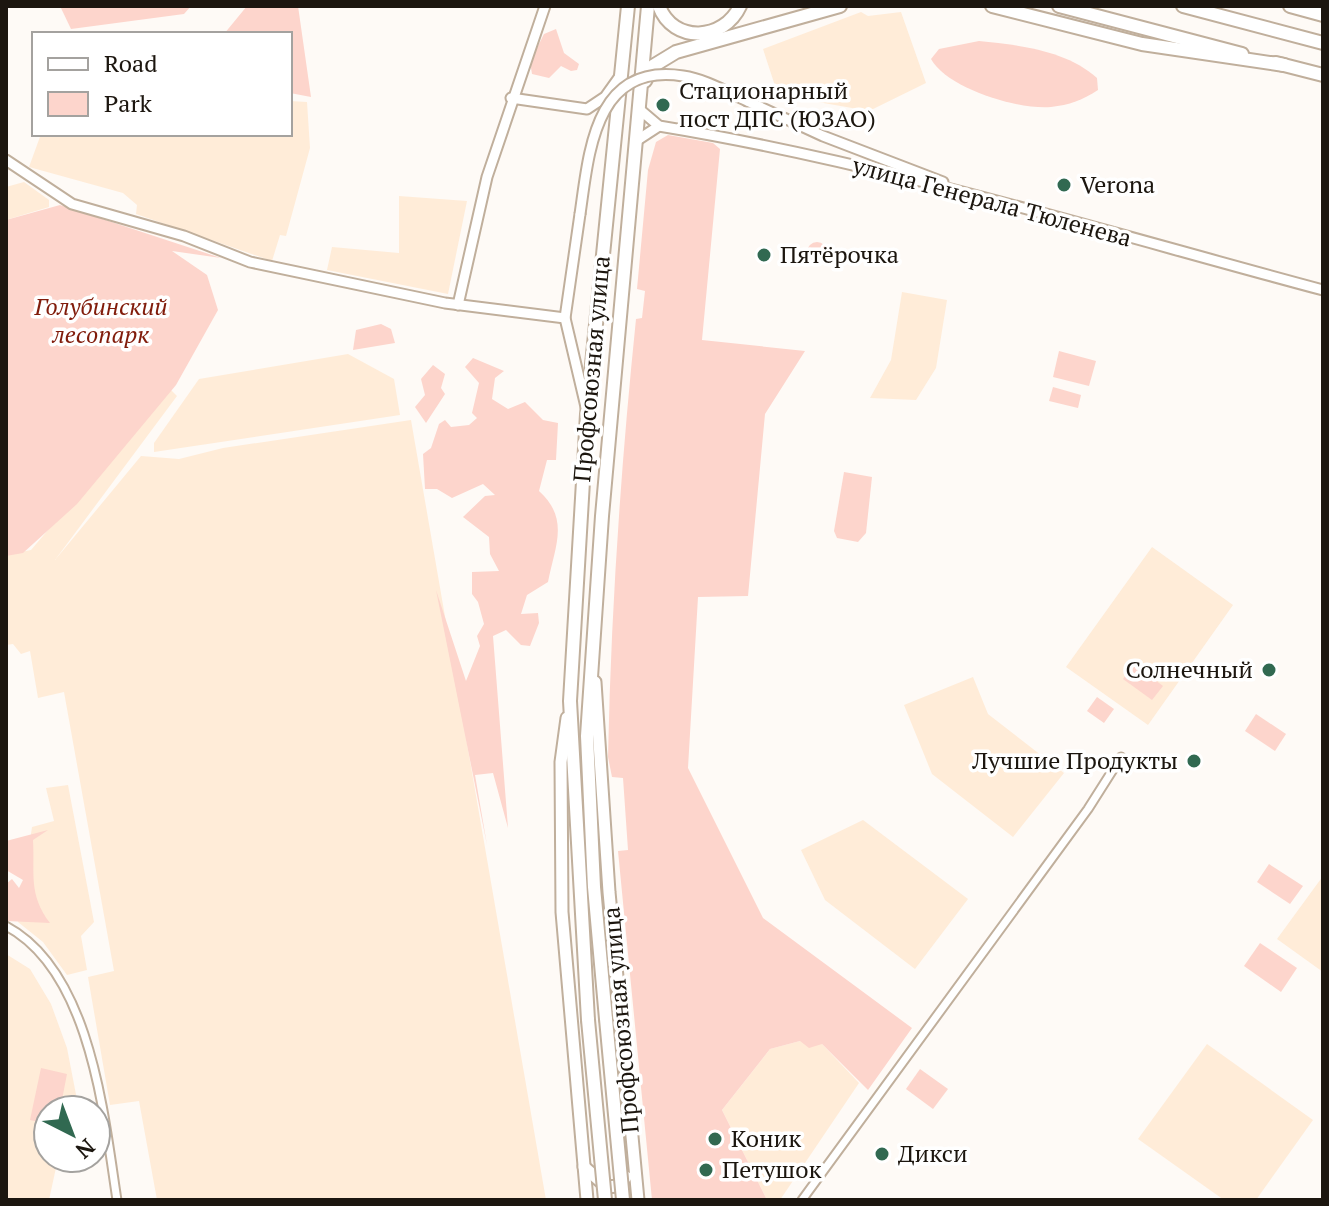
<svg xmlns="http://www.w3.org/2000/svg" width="1329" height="1206" font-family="'PT Serif',serif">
<rect width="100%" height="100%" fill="#fefaf6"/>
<g fill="#ffecd8">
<path d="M861 12 868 16 901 12 926 83 869 111 778 95 763 49Z"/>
<path d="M290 101 307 102 310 148 286 236 280 235 272 261 136 214 137 205 123 193 29 167 41 134H290Z"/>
<path d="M24 182 49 200V207L6 220V187Z"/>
<path d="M399 196 467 201 448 294 327 270 332 247 399 253Z"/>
<path d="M902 292 947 300 936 368 916 400 870 398 891 360Z"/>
<path d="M348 354 394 379 400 415 154 452V443L199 379Z"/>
<path d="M169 388 177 396 55 560 141 456 179 459 223 448 411 420 546 1200H157L139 1101 110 1105 88 977 114 971 64 692 38 698 30 651 21 654 13 644 6 645V555L31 550Z"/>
<path d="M1152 547 1233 605 1148 725 1066 667Z"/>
<path d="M973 677 988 714 1064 773 1013 837 932 774 904 705Z"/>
<path d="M68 785 94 922 81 936 87 970 67 975 43 942 18 922 32 827 54 821 46 788Z"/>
<path d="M863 820 968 899 915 969 825 900 801 850Z"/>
<path d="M1323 876V972L1277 939Z"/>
<path d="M6 954 30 969 51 1004 67 1048 79 1110H48V1158H90L92 1168 57 1163 49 1200H6Z"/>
<path d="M800 1041 822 1044 859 1083 780 1200H767L722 1110 770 1049Z"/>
<path d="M1207 1044 1313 1120 1256 1200H1224L1138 1139Z"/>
</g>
<g fill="#fdd5cc">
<path d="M60 6H191L184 14 71 29Z"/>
<path d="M247 6H298L311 97 290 93V34H224Z"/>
<path d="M556 29 564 53 579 64 577 70 571 71 561 66 549 78 532 74 530 62 544 34Z"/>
<path d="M979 41C1019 45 1066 50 1097 78L1098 90C1083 100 1069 105 1051 107 1017 110 947 88 931 59L939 49Z"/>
<path d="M668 135 713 143 720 149 702 340 805 351 765 414 748 596 698 597 688 768 763 918 912 1028 868 1090 822 1044 809 1048 800 1041 770 1049 722 1110 767 1200H652L618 851 628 850 623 778 612 777 608 757C611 610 621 465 636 319L642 318 645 291 637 289 648 170 656 142Z"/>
<path d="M60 205 221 258 172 251 207 275 218 310 176 385 77 504 23 553 6 556V220Z"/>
<circle cx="817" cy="252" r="10"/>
<path d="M381 324 391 329 395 343 353 350 356 330Z"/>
<path d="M1059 351 1096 361 1089 386 1053 377Z"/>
<path d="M473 358 504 371 495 378 492 399 508 409 525 402 543 420 558 423 556 460H547L539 491C570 519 555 546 548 582L527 595 521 614 538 613 539 623 530 646 521 645 506 630 493 636 508 828 493 773 475 775 487 845 436 590 466 681 480 646 477 636 484 624 478 602 472 594V572L499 571 490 554 489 537 463 517 485 496 495 495 483 484 452 498 437 489H425L423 454 431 448 439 424 445 420 451 427 469 425 477 418 472 413 479 383 465 367Z"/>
<path d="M433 365 445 374 441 388 445 394 426 423 415 407 425 395 421 379Z"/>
<path d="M1053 387 1081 395 1078 408 1049 401Z"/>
<path d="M844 472 872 477 866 533 858 542 837 538 834 531Z"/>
<path d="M1134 664 1163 686 1152 700 1123 679Z"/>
<path d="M1097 697 1114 709 1104 723 1087 711Z"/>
<path d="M1256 714 1286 734 1275 751 1245 731Z"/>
<path d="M48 830 33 840C35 874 28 894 50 923L6 921V884L12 879 19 888 23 880 6 870V841Z"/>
<path d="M1269 864 1303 886 1290 904 1257 882Z"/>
<path d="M1260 943 1297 968 1281 992 1244 966Z"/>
<path d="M41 1068 67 1074 60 1110H48V1124L30 1120Z"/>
<path d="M920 1069 948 1089 933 1109 906 1089Z"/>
</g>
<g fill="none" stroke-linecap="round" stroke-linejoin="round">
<g stroke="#c0af9c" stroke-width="11">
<g id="minor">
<path d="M6 926C91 971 104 1116 117 1200"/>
<path d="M802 1200 1088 809 1121 757"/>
</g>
</g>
<g stroke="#c0af9c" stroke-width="13">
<g id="tertiary">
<path d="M511 98 587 109 605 97 620 76"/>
<path d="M747 101 823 136 943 182"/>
<path d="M639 109 659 126C884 163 1102 231 1323 290"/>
<path d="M636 141 659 126"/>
<path d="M6 160 72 204 184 236 250 262 445 303 565 318"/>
<path d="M580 214 565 318 586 407"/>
<path d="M458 305 487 177 545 6"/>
</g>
</g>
<g stroke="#c0af9c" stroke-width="15">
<g id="secondary">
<path d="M595 682 609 892 638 1200"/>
<path d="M567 718 561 762 562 912 587 1200"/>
<path d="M584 1167 607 1187 617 1186 626 1177"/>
</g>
</g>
<g stroke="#c0af9c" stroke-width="16">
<g id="primary">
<path d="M659 6C673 44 724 41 740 6"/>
<path d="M645 81 653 66 676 52 840 6"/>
<path d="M606 1019 594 887 587 736 602 516 648 6"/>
<path d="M588 1020 570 701 587 414 628 6"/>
</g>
</g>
<g stroke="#c0af9c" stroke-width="16">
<g id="trunk">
<path d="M992 6 1142 44 1284 65"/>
<path d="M1059 6 1242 54"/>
<path d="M1183 6 1323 43"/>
<path d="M1290 6 1323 15"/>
<path d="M1276 63 1323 75"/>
</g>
</g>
<use href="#minor" stroke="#fff" stroke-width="7"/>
<use href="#tertiary" stroke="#fff" stroke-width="9"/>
<use href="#secondary" stroke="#fff" stroke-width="11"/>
<use href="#primary" stroke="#fff" stroke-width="12"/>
<use href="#trunk" stroke="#fff" stroke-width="12"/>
<g stroke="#c0af9c" stroke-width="13" stroke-linecap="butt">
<path id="tertiary-bridge" d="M580 214C589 153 594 62 683 76 705 79 727 92 747 101"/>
</g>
<g stroke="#c0af9c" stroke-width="16" stroke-linecap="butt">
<g id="primary-bridge">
<path d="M606 1019 623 1200"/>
<path d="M588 1020 605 1200"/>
</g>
</g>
<use href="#tertiary-bridge" stroke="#fff" stroke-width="9"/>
<use href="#primary-bridge" stroke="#fff" stroke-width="12"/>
</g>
<g fill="#316951" stroke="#fff" stroke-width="3">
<circle cx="663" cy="105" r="8"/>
<circle cx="1064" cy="185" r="8"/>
<circle cx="764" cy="255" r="8"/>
<circle cx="1269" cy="670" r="8"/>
<circle cx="1194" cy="761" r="8"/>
<circle cx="715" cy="1139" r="8"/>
<circle cx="882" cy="1154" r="8"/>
<circle cx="706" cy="1170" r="8"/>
</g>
<g text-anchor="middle" stroke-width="7" stroke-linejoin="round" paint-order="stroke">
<g font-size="24" fill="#1c160f" stroke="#fff" text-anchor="start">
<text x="679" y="99">Стационарный<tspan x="679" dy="28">пост ДПС (ЮЗАО)</tspan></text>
<text x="1080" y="193">Verona</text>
<text x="780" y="263">Пятёрочка</text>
<text x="1253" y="678" text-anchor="end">Солнечный</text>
<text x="1178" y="769" text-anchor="end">Лучшие Продукты</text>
<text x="731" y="1147">Коник</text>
<text x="898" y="1162">Дикси</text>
<text x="722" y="1178">Петушок</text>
</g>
<g font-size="24" fill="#1c160f" stroke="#fff">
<text transform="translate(992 202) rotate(15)" y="8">улица Генерала Тюленева</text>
<text transform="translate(592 369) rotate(-85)" y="8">Профсоюзная улица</text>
<text transform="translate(621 1020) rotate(-95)" y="8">Профсоюзная улица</text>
</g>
<g font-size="24" font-style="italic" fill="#811c0b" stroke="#fff">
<text x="101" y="315">Голубинский<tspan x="101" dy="28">лесопарк</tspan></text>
</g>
</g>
<rect width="1329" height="1206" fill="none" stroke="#1c160f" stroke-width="16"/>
<rect x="32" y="32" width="260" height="104" fill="#ffffff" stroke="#a4a29f" stroke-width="2"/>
<rect x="48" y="58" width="40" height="12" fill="#ffffff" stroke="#a4a29f" stroke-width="2"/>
<text x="104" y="72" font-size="24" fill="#1c160f">Road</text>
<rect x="48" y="92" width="40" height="24" fill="#fdd5cc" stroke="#a4a29f" stroke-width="2"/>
<text x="104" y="112" font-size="24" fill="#1c160f">Park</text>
<g transform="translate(72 1134) rotate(138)"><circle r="38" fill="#ffffff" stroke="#a4a29f" stroke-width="2"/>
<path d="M0-6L14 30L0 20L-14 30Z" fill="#316951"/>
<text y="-12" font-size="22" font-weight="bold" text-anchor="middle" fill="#1c160f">N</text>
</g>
</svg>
